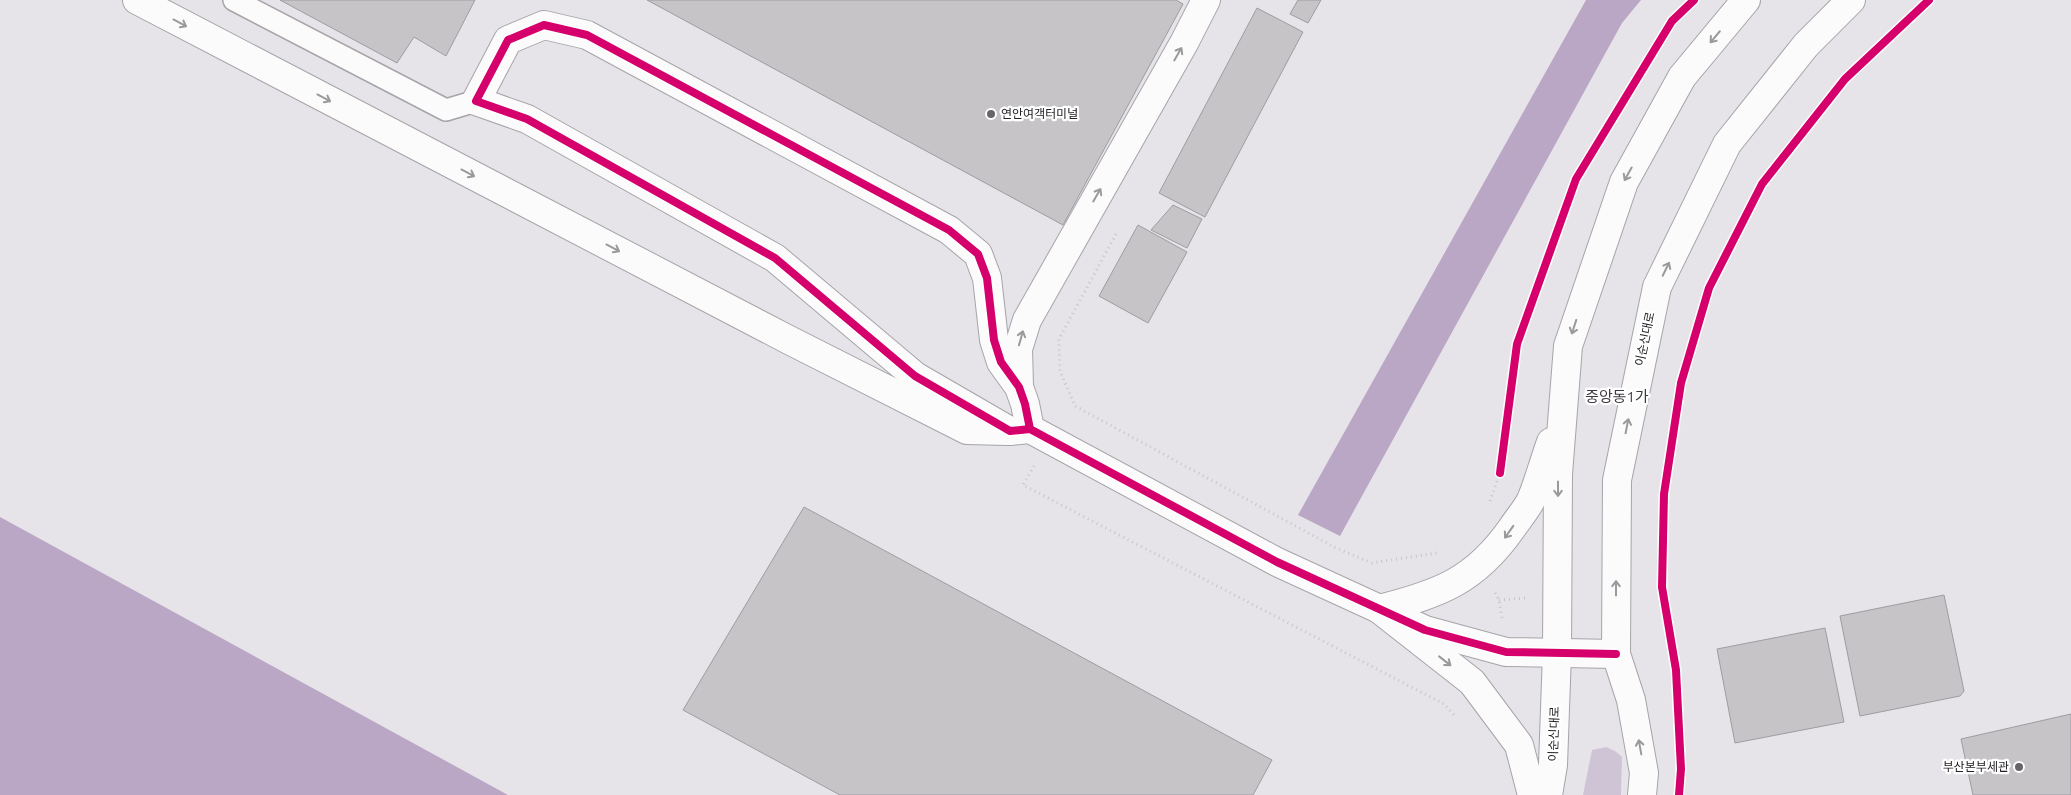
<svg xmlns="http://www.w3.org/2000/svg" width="2071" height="795" font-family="Ubuntu,'Noto Sans KR',sans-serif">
<rect width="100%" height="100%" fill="#e7e4e9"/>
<path fill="#cfc4d6" d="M1606 747 1615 751 1622 757 1621 795H1583L1592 750Z"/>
<g fill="#baa6c5">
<path d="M1586 0H1641L1622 23 1340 536 1298 515Z"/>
<path d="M0 517 508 795H0Z"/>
</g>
<g fill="#c6c4c7" stroke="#9e9ca0">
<path d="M280 0H475L446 56 414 37 397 63Z"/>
<path d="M647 0H1176L1183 4 1063 225Z"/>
<path d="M1298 0H1321L1308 23 1290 14Z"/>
<path d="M1257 8 1303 32 1205 217 1159 193Z"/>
<path d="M1173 205 1202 219 1187 248 1151 230Z"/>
<path d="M1138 225 1187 252 1148 323 1099 296Z"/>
<path d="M804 507 1272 760 1253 795H840L683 710Z"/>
<path d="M1944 595 1964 691 1960 696 1860 716 1840 616Z"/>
<path d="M1825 628 1844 722 1735 743 1717 649Z"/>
<path d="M2071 714V795H1973L1961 739Z"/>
</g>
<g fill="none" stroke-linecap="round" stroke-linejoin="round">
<g stroke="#a6a4a8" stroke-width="24">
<path id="service" d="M234 0 446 110 476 101"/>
</g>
<g stroke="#a6a4a8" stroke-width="30">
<g id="minor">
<path d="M137 0 789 340 967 430 1008 431"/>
<path d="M1019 387 1018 349 1027 320 1184 43 1206 0"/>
<path d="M1030 429 1025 404 1019 387 1001 362 994 340 987 278 978 254 949 230 587 35 544 25 508 40 476 101 527 119 775 258 915 376 1010 431 1030 429 1277 562 1425 630 1506 652 1616 654"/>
</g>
</g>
<g stroke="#a6a4a8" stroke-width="30">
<g id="tertiary">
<path d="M1379 609C1439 594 1475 581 1512 528 1518 519 1526 510 1531 500 1539 481 1544 461 1551 442"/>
<path d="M1379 609 1472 682 1519 745 1532 795"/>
<path d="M1548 795 1553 765 1557 653 1558 474 1568 346 1624 182 1682 77 1746 0"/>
<path d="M1642 795 1644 773 1631 700 1616 654 1617 480 1657 287 1727 144 1806 45 1851 0"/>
</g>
</g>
<g stroke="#c6c5c6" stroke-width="3" stroke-dasharray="1 4" stroke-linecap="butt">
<path d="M1116 234 1059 339 1060 371 1075 406 1336 548 1372 563 1437 553"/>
<path d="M1034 466 1023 485 1444 704 1456 717"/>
<path d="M1490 501 1500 473"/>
<path d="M1495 593 1499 600 1502 618"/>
<path d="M1499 600 1526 598"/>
</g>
<use href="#service" stroke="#fbfbfc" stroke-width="21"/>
<use href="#minor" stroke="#fbfbfc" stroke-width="28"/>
<use href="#tertiary" stroke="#fbfbfc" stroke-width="28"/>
<g stroke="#fff" stroke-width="11">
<g id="cycleway">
<path d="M1030 429 1025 404 1019 387 1001 362 994 340 987 278 978 254 949 230 587 35 544 25 508 40 476 101 527 119 775 258 915 376 1010 431 1030 429 1277 562 1425 630 1506 652 1616 654"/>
<path d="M1500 473 1517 344 1576 179 1672 21 1694 0"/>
<path d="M1679 795 1681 769 1676 670 1662 587 1664 494 1681 383 1709 288 1762 184 1845 79 1929 0"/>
</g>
</g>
<use href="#cycleway" stroke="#d6006c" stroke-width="8"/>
</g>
<defs><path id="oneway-shaft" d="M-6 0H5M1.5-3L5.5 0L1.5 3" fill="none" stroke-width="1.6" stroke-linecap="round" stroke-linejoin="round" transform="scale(1.25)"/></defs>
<g stroke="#9a999b">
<use href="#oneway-shaft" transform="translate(180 23) rotate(28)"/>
<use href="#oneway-shaft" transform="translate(1715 37) rotate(130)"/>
<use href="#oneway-shaft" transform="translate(1178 54) rotate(-60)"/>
<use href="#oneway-shaft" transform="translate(324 98) rotate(28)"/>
<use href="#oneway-shaft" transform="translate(468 173) rotate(28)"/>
<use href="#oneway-shaft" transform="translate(1628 174) rotate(119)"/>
<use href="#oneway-shaft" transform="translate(1097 195) rotate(-60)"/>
<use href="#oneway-shaft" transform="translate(613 248) rotate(28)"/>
<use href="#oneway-shaft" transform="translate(1666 269) rotate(-64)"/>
<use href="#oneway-shaft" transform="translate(1574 327) rotate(108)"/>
<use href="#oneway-shaft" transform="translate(1021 338) rotate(-74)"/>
<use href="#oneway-shaft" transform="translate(1627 426) rotate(-79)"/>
<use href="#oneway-shaft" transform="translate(1558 489) rotate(90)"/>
<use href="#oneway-shaft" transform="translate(1509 532) rotate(125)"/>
<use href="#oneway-shaft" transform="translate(1616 588) rotate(-90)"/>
<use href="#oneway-shaft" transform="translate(1445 661) rotate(38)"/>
<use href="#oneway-shaft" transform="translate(1640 747) rotate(-100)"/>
</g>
<g fill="#686569" stroke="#fff" stroke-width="2">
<circle cx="991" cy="114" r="5"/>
<circle cx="2019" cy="767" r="5"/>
</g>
<g text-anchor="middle" stroke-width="4.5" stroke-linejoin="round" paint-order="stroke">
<g font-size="12" fill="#232124" stroke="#fff" text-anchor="start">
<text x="1001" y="118">연안여객터미널</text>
<text x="2009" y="771" text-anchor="end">부산본부세관</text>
</g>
<g font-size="12" fill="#232124" stroke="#fff">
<text transform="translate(1645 339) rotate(-78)" y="4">이순신대로</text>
<text transform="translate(1554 734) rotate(-88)" y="4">이순신대로</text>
</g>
<g font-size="15" fill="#3e3940" stroke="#fff">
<text x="1617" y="402">중앙동1가</text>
</g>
</g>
</svg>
